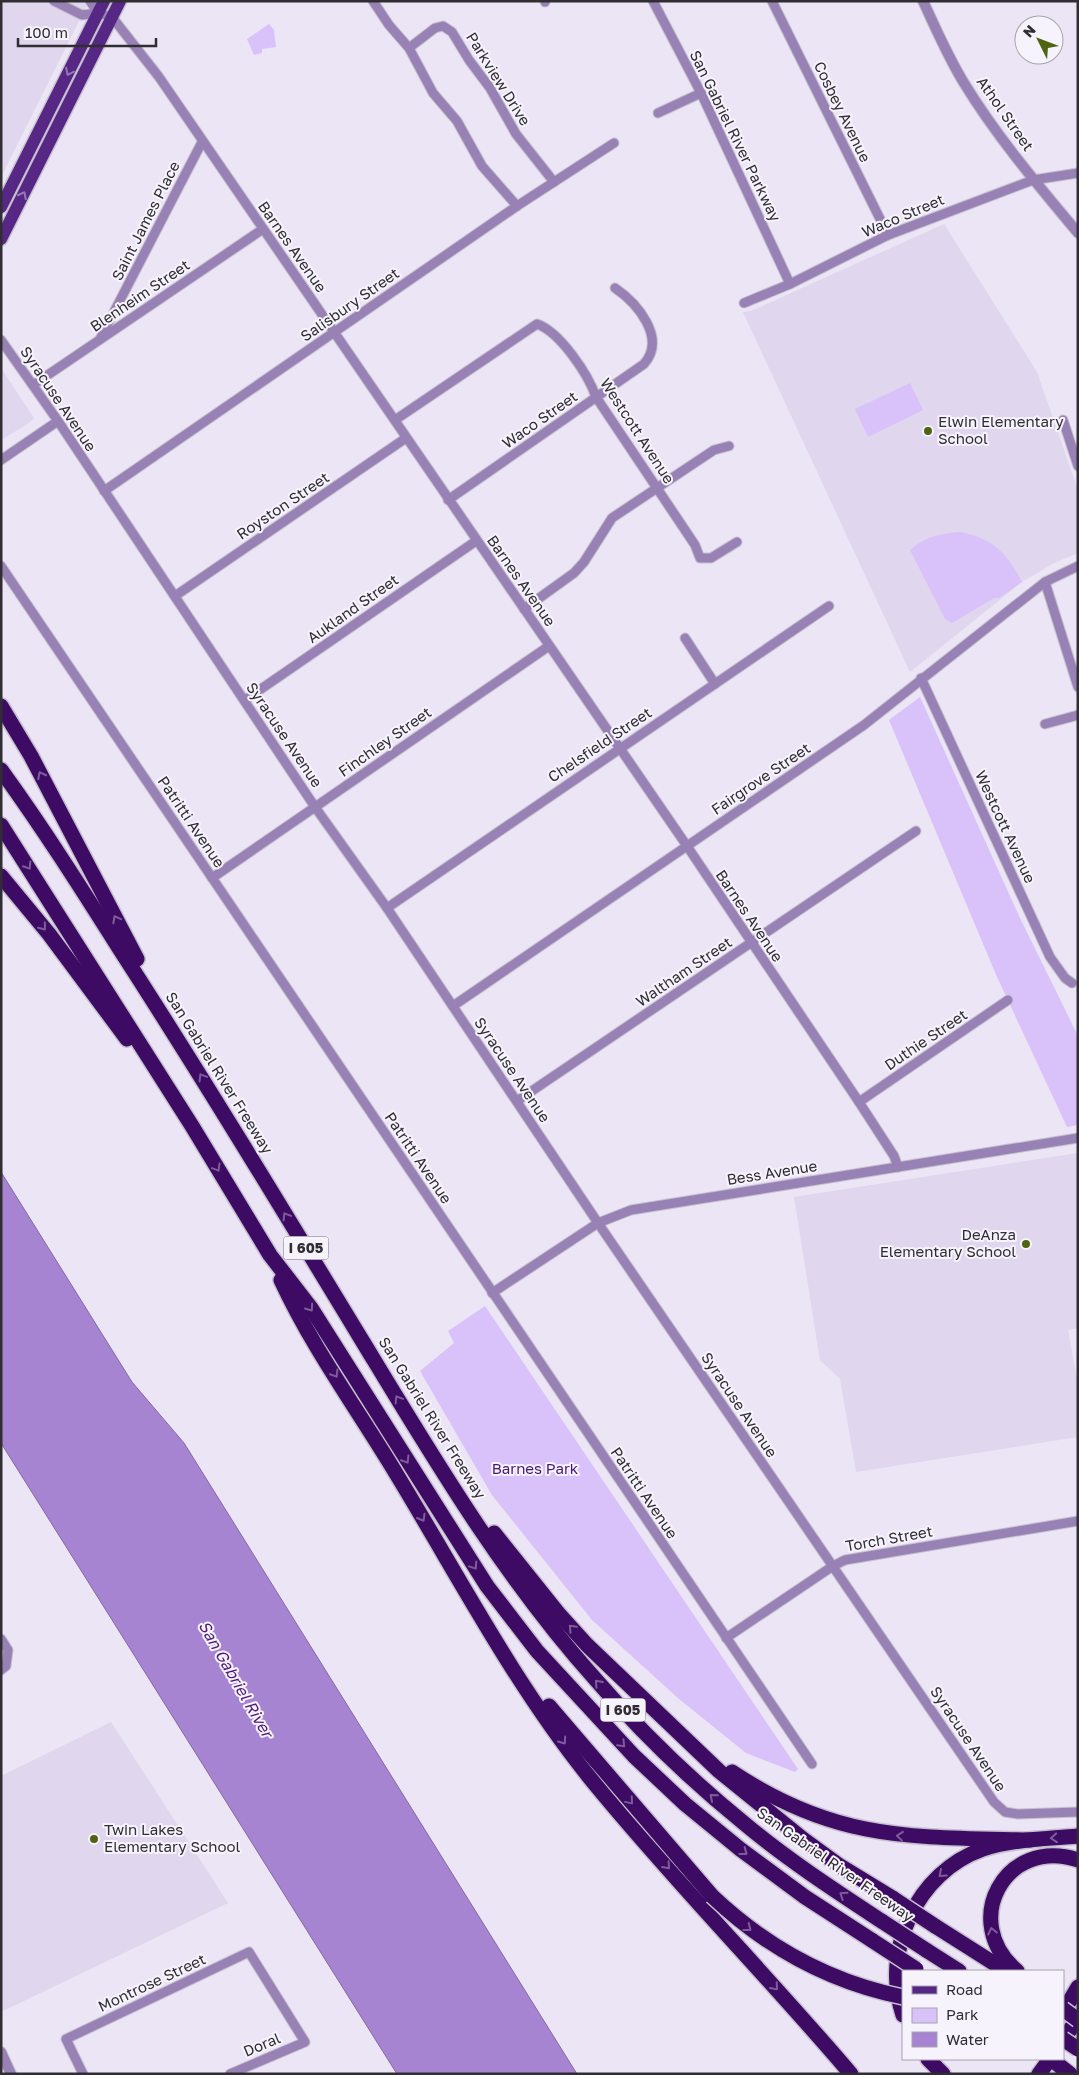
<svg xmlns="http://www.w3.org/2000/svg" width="1079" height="2075" font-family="'Golos Text',sans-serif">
<rect width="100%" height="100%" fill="#ebe5f5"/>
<g fill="#e0d6ed">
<path d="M1 1H89L1 177Z"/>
<path d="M944 224 1037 372 1078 490V553L1054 563 1022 582 910 672 743 312 751 311Z"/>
<path d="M1 368 34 418 29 423 1 440Z"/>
<path d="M1078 1153V1328L1068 1330 1078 1386V1437L856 1472 840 1379 820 1360 794 1197Z"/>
<path d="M111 1722 228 1903 1 2012V1776Z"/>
</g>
<g fill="#d9c1fa">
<path d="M269 24 274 30 276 47 262 49V53L254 55 247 39Z"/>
<path d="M910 383 923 410 868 437 855 409Z"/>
<path d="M960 532C993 538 1007 553 1022 582L999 598H994L952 623 945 619 910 550C925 537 941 533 960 532Z"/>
<path d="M920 697 1019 916 1078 1036V1125L1067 1127 997 977 889 720Z"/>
<path d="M485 1306 798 1769 795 1772 746 1753 679 1699 592 1620 492 1495 420 1371 454 1343 448 1331Z"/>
</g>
<path fill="#a684d1" stroke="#836aa2" d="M1 1172 132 1382 184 1443 577 2074H397L1 1443Z"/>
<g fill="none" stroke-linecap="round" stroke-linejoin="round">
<g stroke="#c6c0ce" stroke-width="11">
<g id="minor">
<path d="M54 1 82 15 98 13 112 17 159 77 687 846 859 1102 894 1156 898 1167"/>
<path d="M90 1 98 13"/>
<path d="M373 1 389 25 409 48 433 93 457 121 482 166 517 206"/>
<path d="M545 1V2"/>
<path d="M653 1 701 93 790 284"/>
<path d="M772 1 888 235"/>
<path d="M409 48 435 28 443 26 452 32 469 60 490 88 516 134 554 182"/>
<path d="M658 113 701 93"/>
<path d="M744 303 790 284 888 235 1033 180 1078 173"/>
<path d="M101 337 202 142"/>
<path d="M1 340 58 421 315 807 387 908 598 1223 994 1802 1005 1812 1018 1814 1078 1812"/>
<path d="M33 385 263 229"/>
<path d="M395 420 537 324C560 332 588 374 596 397L695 545 700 558H711L737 542"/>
<path d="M1063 420 1078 466"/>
<path d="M1 460 58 421"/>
<path d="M104 491 517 206 614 143"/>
<path d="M448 500 644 364C667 338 637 303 615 288"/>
<path d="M1 566 812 1764"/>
<path d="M1045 582 1078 687"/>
<path d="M175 596 406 438"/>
<path d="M524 609 574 573 584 562 612 518 714 450 729 446"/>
<path d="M685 638 715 684"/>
<path d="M921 678 1050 957 1065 978 1072 983"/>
<path d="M245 700 476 541"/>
<path d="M1045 724 1078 715"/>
<path d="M212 878 549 646"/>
<path d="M387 908 829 606"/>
<path d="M453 1006 864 725 1045 582 1078 566"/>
<path d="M517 1101 916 831"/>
<path d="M859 1102 1008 1000"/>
<path d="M492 1293 598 1223 631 1210 1078 1138"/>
<path d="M726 1638 833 1566 845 1560 1078 1521"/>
<path d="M1 1639 8 1650 6 1666 1 1670"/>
<path d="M83 2074 66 2039 249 1952 305 2042 230 2074"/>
</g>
</g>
<g stroke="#c6c0ce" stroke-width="12">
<g id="tertiary">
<path d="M923 1C936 29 948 57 964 83 997 137 1038 185 1078 233"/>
<path d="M1 2052 11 2074"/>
</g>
</g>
<g stroke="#c6c0ce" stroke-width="15">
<g id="primary">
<path d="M1 207 104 1"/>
<path d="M1 239 120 1"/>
</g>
</g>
<g stroke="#c6c0ce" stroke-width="18">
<g id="motorway">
<path d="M1 706 31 756 137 959"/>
<path d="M1 770C43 828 81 888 119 948 203 1078 283 1210 363 1342 434 1459 505 1579 597 1681 642 1733 692 1781 745 1824 788 1860 836 1891 883 1922"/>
<path d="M1 825 192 1126 270 1255 311 1308 487 1586 537 1651 634 1756 685 1804 740 1849 805 1897 873 1941"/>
<path d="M1 876 49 934 127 1039"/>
<path d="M281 1280C313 1349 358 1410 397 1475 459 1577 515 1685 590 1778 673 1880 766 1974 851 2074"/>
<path d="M494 1533 558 1613 587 1645 719 1771 803 1839 840 1866 894 1899"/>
<path d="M549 1706 712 1896"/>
<path d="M732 1772C836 1841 911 1837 1030 1840"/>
<path d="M935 1926 1006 1971"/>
<path d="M926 1950 959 1971"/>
<path d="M1017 1971C959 1922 1005 1836 1078 1860"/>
<path d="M1063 2012 1078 1987"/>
<path d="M903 2015C881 1950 917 1872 983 1849 1013 1839 1047 1839 1078 1836"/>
<path d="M1063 2040 1078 2018"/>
<path d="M928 2059 943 2074"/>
<path d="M1051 2059 1070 2074"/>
<path d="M1039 2074 1050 2059"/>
</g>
</g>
<use href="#minor" stroke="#9882b5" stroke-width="9"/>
<use href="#tertiary" stroke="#9882b5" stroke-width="10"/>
<use href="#primary" stroke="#572785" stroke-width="12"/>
<use href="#motorway" stroke="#3d0b64" stroke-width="15"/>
<g stroke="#c6c0ce" stroke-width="18" stroke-linecap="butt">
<g id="motorway-bridge">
<path d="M712 1896C766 1947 829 1982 903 1997"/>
<path d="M894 1899 935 1926"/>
<path d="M883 1922 926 1950"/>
<path d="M873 1941 916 1969"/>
<path d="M1063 2009 1078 2020"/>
<path d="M1063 2039 1078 2049"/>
</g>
</g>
<use href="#motorway-bridge" stroke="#3d0b64" stroke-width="15"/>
</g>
<defs><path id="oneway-chevron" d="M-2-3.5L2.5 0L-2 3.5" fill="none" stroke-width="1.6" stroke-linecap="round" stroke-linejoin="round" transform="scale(1.25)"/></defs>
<g stroke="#9779b5">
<use href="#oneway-chevron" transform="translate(69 72) rotate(116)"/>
<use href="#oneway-chevron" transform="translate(23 195) rotate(-63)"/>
</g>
<g stroke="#7e5c9a">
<use href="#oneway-chevron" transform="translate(41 775) rotate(-117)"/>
<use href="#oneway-chevron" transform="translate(28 866) rotate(57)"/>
<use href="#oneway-chevron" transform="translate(116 919) rotate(-118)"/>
<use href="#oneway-chevron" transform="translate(43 927) rotate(51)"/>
<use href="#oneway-chevron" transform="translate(202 1077) rotate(-121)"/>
<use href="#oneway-chevron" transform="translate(217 1168) rotate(59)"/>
<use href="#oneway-chevron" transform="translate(286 1216) rotate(-121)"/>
<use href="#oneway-chevron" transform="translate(310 1308) rotate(55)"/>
<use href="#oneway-chevron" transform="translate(335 1374) rotate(58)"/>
<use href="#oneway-chevron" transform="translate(398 1399) rotate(-121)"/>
<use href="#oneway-chevron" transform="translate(406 1460) rotate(58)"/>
<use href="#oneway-chevron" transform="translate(422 1518) rotate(60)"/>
<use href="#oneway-chevron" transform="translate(474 1566) rotate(56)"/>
<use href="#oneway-chevron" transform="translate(572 1628) rotate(-133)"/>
<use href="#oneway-chevron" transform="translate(598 1683) rotate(-132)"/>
<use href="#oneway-chevron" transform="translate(563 1741) rotate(55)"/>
<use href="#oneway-chevron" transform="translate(622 1744) rotate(46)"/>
<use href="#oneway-chevron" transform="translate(713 1797) rotate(-139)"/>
<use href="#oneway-chevron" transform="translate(630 1801) rotate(50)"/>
<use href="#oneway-chevron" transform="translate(900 1836) rotate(-174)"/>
<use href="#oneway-chevron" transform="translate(1054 1838) rotate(175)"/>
<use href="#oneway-chevron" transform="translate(744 1852) rotate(37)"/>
<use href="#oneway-chevron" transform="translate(667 1866) rotate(48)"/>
<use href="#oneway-chevron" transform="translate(942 1874) rotate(138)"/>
<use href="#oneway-chevron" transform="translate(843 1895) rotate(-146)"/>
<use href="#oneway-chevron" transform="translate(748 1928) rotate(38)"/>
<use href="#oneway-chevron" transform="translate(992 1931) rotate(-102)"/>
<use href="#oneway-chevron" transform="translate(775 1987) rotate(49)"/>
</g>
<g fill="#4e6410" stroke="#f7f3fd" stroke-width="2">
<circle cx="928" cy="431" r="5"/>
<circle cx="1026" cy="1244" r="5"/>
<circle cx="94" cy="1839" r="5"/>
</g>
<g text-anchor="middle" stroke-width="4" stroke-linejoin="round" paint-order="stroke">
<g fill="#f7f3fd" stroke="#6c6870" stroke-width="1">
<rect x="283.5" y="1236.5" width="45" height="23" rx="4"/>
<rect x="600.5" y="1698.5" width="45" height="23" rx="4"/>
</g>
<g font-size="14" font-weight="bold" fill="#302d33">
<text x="306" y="1253">I 605</text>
<text x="623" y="1715">I 605</text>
</g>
<g font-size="15" fill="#302d33" stroke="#f7f3fd">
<text transform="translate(498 79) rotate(58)" y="5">Parkview Drive</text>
<text transform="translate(842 112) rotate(64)" y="5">Cosbey Avenue</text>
<text transform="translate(1005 114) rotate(55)" y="5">Athol Street</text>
<text transform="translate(735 136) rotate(64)" y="5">San Gabriel River Parkway</text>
<text transform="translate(903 216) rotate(-23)" y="5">Waco Street</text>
<text transform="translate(146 221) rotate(-63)" y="5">Saint James Place</text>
<text transform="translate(292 247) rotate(55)" y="5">Barnes Avenue</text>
<text transform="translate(140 296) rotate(-34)" y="5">Blenheim Street</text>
<text transform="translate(350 305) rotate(-35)" y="5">Salisbury Street</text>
<text transform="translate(58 399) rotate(56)" y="5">Syracuse Avenue</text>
<text transform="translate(540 420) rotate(-35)" y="5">Waco Street</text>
<text transform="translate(637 431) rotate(57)" y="5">Westcott Avenue</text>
<text transform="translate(283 506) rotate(-34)" y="5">Royston Street</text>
<text transform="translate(521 581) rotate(55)" y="5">Barnes Avenue</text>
<text transform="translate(353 609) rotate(-35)" y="5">Aukland Street</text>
<text transform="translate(284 735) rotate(56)" y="5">Syracuse Avenue</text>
<text transform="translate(385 742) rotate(-35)" y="5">Finchley Street</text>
<text transform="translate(600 745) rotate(-34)" y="5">Chelsfield Street</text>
<text transform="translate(761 779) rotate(-34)" y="5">Fairgrove Street</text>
<text transform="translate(191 822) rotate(56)" y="5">Patritti Avenue</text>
<text transform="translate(1005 827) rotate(65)" y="5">Westcott Avenue</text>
<text transform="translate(749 916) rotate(56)" y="5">Barnes Avenue</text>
<text transform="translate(684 972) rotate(-34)" y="5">Waltham Street</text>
<text transform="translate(926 1040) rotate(-34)" y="5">Duthie Street</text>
<text transform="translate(512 1070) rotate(56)" y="5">Syracuse Avenue</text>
<text transform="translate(219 1073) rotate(58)" y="5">San Gabriel River Freeway</text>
<text transform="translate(418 1158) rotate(56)" y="5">Patritti Avenue</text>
<text transform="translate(772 1173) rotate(-9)" y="5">Bess Avenue</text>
<text transform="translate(739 1405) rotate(56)" y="5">Syracuse Avenue</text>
<text transform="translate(432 1418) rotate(58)" y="5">San Gabriel River Freeway</text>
<text transform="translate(644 1493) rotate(56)" y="5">Patritti Avenue</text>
<text transform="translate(889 1539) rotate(-10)" y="5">Torch Street</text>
<text transform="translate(968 1739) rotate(56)" y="5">Syracuse Avenue</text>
<text transform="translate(835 1865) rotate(35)" y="5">San Gabriel River Freeway</text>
<text transform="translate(152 1983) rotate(-25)" y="5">Montrose Street</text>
<text transform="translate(262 2045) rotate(-23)" y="5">Doral</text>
</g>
<g font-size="15" fill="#302d33" stroke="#f7f3fd" text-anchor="start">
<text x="938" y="427">Elwin Elementary<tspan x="938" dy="17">School</tspan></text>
<text x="1016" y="1240" text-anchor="end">DeAnza<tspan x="1016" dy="17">Elementary School</tspan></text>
<text x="104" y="1835">Twin Lakes<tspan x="104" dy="17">Elementary School</tspan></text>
</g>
<g font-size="15" fill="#491873" stroke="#f7f3fd">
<text x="535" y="1474">Barnes Park</text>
</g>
<g font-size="16" font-style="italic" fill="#4d1d78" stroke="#f7f3fd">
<text transform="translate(236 1679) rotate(60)" y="6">San Gabriel River</text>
</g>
</g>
<rect width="1079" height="2075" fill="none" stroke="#302d33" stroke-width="5"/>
<rect x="902" y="1970" width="162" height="90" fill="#f7f3fd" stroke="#a7a4ac"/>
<rect x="912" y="1986" width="25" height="8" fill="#572785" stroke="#a7a4ac"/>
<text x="946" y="1995" font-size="15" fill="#302d33">Road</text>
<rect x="912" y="2008" width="25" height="15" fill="#d9c1fa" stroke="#a7a4ac"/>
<text x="946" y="2020" font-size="15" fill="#302d33">Park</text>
<rect x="912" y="2032" width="25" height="15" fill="#a684d1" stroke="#a7a4ac"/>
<text x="946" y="2045" font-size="15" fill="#302d33">Water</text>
<g transform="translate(1039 40) rotate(312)"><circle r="24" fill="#f7f3fd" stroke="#a7a4ac"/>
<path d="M0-4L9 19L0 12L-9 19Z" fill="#4e6410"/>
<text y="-8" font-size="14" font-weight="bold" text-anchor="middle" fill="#302d33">N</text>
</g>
<path d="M18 38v8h138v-8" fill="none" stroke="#302d33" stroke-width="2.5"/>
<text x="25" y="38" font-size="15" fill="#302d33" stroke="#f7f3fd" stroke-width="4" paint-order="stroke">100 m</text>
</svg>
